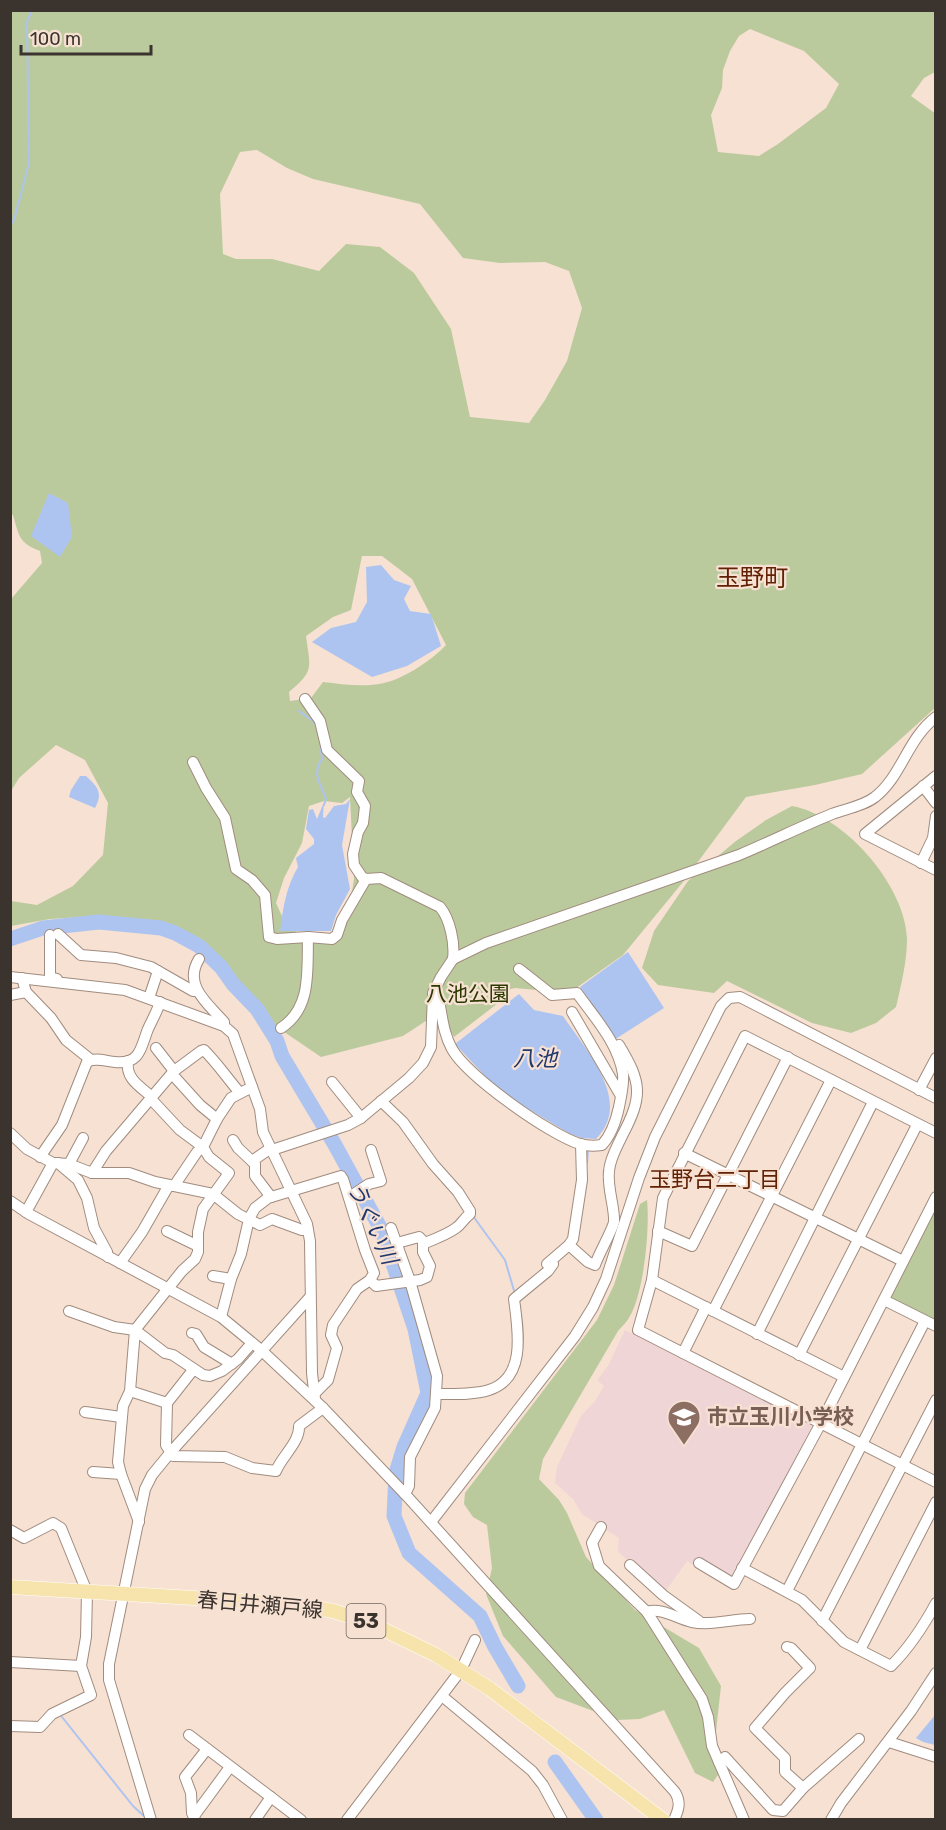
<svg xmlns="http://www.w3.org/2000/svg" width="946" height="1830" font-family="Rubik,'Noto Sans JP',sans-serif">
<rect width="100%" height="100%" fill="#f7e1d3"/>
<path fill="#efd5d5" d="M625 1330 812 1423V1426L734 1580 700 1561 693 1565 687 1561 665 1592 618 1552 619 1538 582 1514 573 1499 555 1483 557 1467 581 1416 595 1401 604 1386 597 1380 608 1366Z"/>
<g fill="#bbca9d" fill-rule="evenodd">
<path d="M11 11H933L936 14 935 72 924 78 911 96 936 114 935 708 862 774 815 785 746 797 683 882 623 955 569 993 515 988 498 992 502 1000 454 1037 450 1030 444 1009 403 1036 321 1057 271 1023 229 969 189 935 135 919 81 917 50 919 11 926V901L37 905 73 886 103 855 108 803 85 760 56 745 19 778 11 791V599L42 563 40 551C19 543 19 536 13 515L11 514ZM750 29 804 51 839 84 826 108 778 144 759 156 718 152 711 115 722 88 723 70 730 51 739 36ZM257 150 287 168 313 179 420 204 463 258 500 263 545 262 569 271 582 308 567 361 545 400 529 423 470 417 451 329 414 273 380 247 346 244 319 271 272 259H236L223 254 220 194 240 152ZM362 556H382L412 579 446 645C431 661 401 681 379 684 361 687 340 684 323 682L311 698 290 701 289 692C315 671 310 667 306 636L333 617 351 610ZM350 797 354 879 349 912 333 936 309 938 287 927 276 903 284 878 302 843 309 806 324 801 342 803Z"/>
<path d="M792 806C844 815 906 886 907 939 907 961 901 986 896 1007L876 1023 851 1033 812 1023 727 981 714 993 658 985 642 968 654 931 688 881 736 841 766 820Z"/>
<path d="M647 1200C650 1228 644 1292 630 1316 627 1322 622 1326 618 1331L543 1459 539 1479 559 1500 567 1513 586 1557 635 1610 699 1648 721 1686 715 1740 720 1772 713 1782 695 1773 664 1710 640 1719 617 1720 556 1697 503 1636 486 1594 492 1568 487 1525 473 1517 464 1504 465 1493 597 1320 614 1285 640 1204Z"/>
<path d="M935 1206V1322L892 1300 890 1296Z"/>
</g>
<g fill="#aec4f0">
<path d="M49 493 68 503 72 537 60 557 31 536Z"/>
<path d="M381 565 394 580 411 586 404 599 410 611 431 614 441 646 407 666 372 677 312 642 331 628 356 622 367 602 366 567Z"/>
<path d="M80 776H86C98 787 103 793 95 808L69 797 71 790Z"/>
<path d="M350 799 342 845 350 889 336 915 331 931H280C283 908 286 887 298 867L296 858 314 844V839L306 829 309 810 313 809 317 819 324 802 323 817 325 818 334 806 346 804Z"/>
<path d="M628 952 664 1008 614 1040 580 987Z"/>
<path d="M519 994 534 1010 563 1016C585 1049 634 1101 596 1139L582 1138 570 1134 500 1092 455 1044Z"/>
<path d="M935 1715V1745L923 1742 916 1738Z"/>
</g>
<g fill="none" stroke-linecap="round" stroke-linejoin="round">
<g stroke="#aec4f0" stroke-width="2">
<path d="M10 225 14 220 29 163 27 22 32 10"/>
<path d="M299 711 313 721 317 727"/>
<path d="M320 740 322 759C311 774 321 784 326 799L324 805"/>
<path d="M587 1163 588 1150"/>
<path d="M473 1216 505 1260 515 1294"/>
<path d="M62 1717 133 1806 144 1816"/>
</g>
<g stroke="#aec4f0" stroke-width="15">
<path d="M10 939 43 928 99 922 161 928 175 933 199 946 221 967 233 984 257 1009 277 1041 282 1056 335 1145 382 1231 415 1329 428 1393 404 1447 396 1473 394 1516 409 1553 480 1616 495 1647 518 1686"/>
<path d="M555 1762 596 1820"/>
</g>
<g stroke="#a08c7f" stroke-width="12">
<g id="minor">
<path d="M305 699 320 721 327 750 359 781 357 792 365 806 363 823 358 832 353 854 354 865 362 877 366 879 381 878 440 907C450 919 455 943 453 959"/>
<path d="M193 762 206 788 225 818 236 869 252 880 265 895 269 937 277 939 308 937 332 939 337 935 342 920 366 879"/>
<path d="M936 776 865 834 936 870"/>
<path d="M923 786 936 803"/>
<path d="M921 863 933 838 936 816"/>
<path d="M58 934 81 955 116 958 151 967 193 991H197"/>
<path d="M50 935V977L57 979 58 982"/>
<path d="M199 959C183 985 207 1003 224 1022V1026"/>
<path d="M10 977 125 990 224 1026 233 1034 260 1109 263 1132 307 1224 310 1241 312 1373 315 1399"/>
<path d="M22 978 26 992 51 1018 66 1040 91 1060"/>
<path d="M437 992C442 1011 442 1031 452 1049 467 1076 550 1135 580 1144 587 1146 595 1146 602 1145 612 1134 616 1121 619 1107 621 1096 624 1085 623 1074 618 1043 595 1018 577 993L552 995 519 969"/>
<path d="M10 995 26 992"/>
<path d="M149 998 158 971"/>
<path d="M572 1012 621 1096"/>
<path d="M281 1028C312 1008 307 970 308 937"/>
<path d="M156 1048 174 1071"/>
<path d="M128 1061C125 1079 141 1087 152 1097"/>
<path d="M172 1074 200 1105 217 1119"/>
<path d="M332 1082 361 1118"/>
<path d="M919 1090 936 1058"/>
<path d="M151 1099 180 1130 203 1147 197 1152 174 1186"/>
<path d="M381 1101 403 1122 433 1164 458 1192 470 1211V1214C464 1218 462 1224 456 1228 448 1234 435 1239 425 1243L419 1237 397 1243"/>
<path d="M10 1133 27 1149 53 1163 69 1164 92 1173H129L155 1182 213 1194 238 1214 260 1225 272 1219 302 1230H308"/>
<path d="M936 1133 745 1036 663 1198 652 1280 638 1330 936 1482"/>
<path d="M233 1140 238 1148 255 1164V1176L271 1197"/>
<path d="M272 1150 348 1125 361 1118 409 1078 423 1063 431 1047 433 993 441 977 453 959 486 943 739 855C770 842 800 827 832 814 845 809 864 806 875 797 902 776 907 739 936 717"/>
<path d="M684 1153 903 1261"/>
<path d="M40 1157 62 1125 87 1062C95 1057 105 1061 115 1062 141 1065 141 1046 148 1029 152 1020 157 1012 160 1002"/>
<path d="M252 1161 271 1148"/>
<path d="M58 1163 78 1180 87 1198 94 1228 107 1252 108 1257"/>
<path d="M69 1164 83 1138"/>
<path d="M92 1173 106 1151 174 1071 201 1051 204 1050C218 1064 227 1078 240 1093"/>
<path d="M354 1194 369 1184 381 1181 371 1150"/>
<path d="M10 1201 29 1214 221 1317 261 1350 323 1408 405 1494 675 1792C681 1802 679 1809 674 1820"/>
<path d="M26 1212 53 1163"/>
<path d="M391 1228 410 1281 437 1376 435 1408 410 1457 409 1486 405 1494"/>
<path d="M167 1231 198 1246"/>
<path d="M658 1231 692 1246 788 1057"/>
<path d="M569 1245 588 1262 595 1265C599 1253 612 1231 614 1222 615 1208 607 1188 609 1171 610 1158 617 1147 622 1136 643 1096 642 1083 619 1045L615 1047"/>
<path d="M120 1263 142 1232 169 1185"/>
<path d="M547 1264 569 1245 573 1239 582 1180 581 1144"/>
<path d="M213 1276 231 1279"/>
<path d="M370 1280 376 1286 420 1280 427 1277 430 1266 423 1252V1243H425"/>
<path d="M652 1280 844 1377"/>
<path d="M884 1300 936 1326"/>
<path d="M69 1311 114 1327 135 1330 165 1353 173 1355 203 1375 210 1376 222 1371 238 1359 252 1343"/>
<path d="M713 1311 831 1080"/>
<path d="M221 1317 231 1279 241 1254 249 1219 255 1208 268 1198 341 1176"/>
<path d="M192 1333 196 1334 204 1347 232 1364"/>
<path d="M757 1334 873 1102"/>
<path d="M683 1353 706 1307"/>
<path d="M799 1355 917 1125"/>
<path d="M193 1370 167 1403 166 1445 173 1456 225 1457 252 1468 276 1471C282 1456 300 1442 299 1426L323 1408"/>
<path d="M130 1391 167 1403"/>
<path d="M314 1394 328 1380 337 1348 331 1335 333 1325 357 1289 370 1280 374 1273 365 1250 343 1179"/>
<path d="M437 1394C454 1394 473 1395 489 1390 527 1378 518 1330 514 1299L548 1271 553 1264 551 1261"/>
<path d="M85 1412 121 1417"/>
<path d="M93 1472 121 1474"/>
<path d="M139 1522 121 1474 118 1462 123 1406 130 1391 135 1330 182 1271 195 1259 198 1252V1232L203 1209 229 1173 209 1157 203 1147 217 1119 231 1098 252 1087"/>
<path d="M431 1522 575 1336 593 1307 606 1279 639 1178 655 1137 721 1006 729 998 740 997 936 1098"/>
<path d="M601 1527 592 1543 599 1566 647 1612 702 1699 708 1717 712 1746 744 1820"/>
<path d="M10 1530 24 1538 53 1523 61 1528 87 1592 86 1637 81 1666 91 1695 52 1714 40 1727 10 1726"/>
<path d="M699 1563 734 1584 821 1423 936 1197"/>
<path d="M630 1565 663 1595 699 1621"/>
<path d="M742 1568 802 1600 844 1642 891 1666C910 1647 923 1627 936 1603"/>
<path d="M787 1591 925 1321"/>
<path d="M647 1612C662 1607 677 1619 692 1622 711 1626 731 1619 750 1619"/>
<path d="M822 1621 936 1400"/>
<path d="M787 1647 791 1648 810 1668 785 1693 755 1728 785 1758V1772L803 1788"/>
<path d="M860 1650 936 1502"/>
<path d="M10 1662 81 1666"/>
<path d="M442 1696 532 1771 543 1785 562 1820"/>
<path d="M189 1735 301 1820"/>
<path d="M889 1742 936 1757"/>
<path d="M719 1762 725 1757 773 1810 783 1811 803 1788 859 1739"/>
<path d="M194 1816 230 1767"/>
<path d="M151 1820 109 1680V1664L145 1489 152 1475 170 1453 310 1297"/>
<path d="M195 1820 192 1813 191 1793 185 1777 207 1749"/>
<path d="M255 1820 271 1797"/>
<path d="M347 1820 461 1670 475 1640"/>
<path d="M831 1820 841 1803 911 1711 936 1673"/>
</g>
</g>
<g stroke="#fff" stroke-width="15">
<path id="major" d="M10 1587 295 1604 333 1611 368 1622 436 1655 490 1689 663 1820"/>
</g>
<use href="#minor" stroke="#fff" stroke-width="10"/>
<use href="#major" stroke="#f7e4ac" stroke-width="14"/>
</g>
<defs>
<g id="school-pin" transform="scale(1.725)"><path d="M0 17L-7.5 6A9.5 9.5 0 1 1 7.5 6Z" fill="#8d6e63" stroke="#f7e1d3"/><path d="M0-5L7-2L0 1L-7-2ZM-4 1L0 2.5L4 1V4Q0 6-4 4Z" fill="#fff"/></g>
</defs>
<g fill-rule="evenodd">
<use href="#school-pin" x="684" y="1417"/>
</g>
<g text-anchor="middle" stroke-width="4.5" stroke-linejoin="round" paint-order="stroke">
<rect fill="#f7e1d3" stroke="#73675f" stroke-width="1.5" x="346.5" y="1604" width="39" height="34" rx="4.5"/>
<g font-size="20" font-weight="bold" fill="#3b332d">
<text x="366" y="1628">53</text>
</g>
<g font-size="21" fill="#2b3800" stroke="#f7e1d3">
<text x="468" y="1001">八池公園</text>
</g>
<g font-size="21" font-weight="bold" fill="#785e54" stroke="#f7e1d3" text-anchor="start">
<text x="707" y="1424">市立玉川小学校</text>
</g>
<g font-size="21" fill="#3b332d" stroke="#f7e1d3">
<text transform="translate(260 1605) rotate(5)" y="7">春日井瀬戸線</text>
</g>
<g font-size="22" font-style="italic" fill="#21386e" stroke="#f7e1d3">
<text x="535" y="1066">八池</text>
<text transform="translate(373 1223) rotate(65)" y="8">うぐい川</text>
</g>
<g font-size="22" fill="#612105" stroke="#f7e1d3">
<text x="715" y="1187">玉野台二丁目</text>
</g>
<g font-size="24" fill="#612105" stroke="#f7e1d3">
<text x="752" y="586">玉野町</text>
</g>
</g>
<rect width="946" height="1830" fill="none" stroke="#3b332d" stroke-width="24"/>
<path d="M21 45v9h130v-9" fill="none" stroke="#3b332d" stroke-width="3"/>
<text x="30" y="45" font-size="18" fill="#3b332d" stroke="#f7e1d3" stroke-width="4.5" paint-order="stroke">100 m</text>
</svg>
